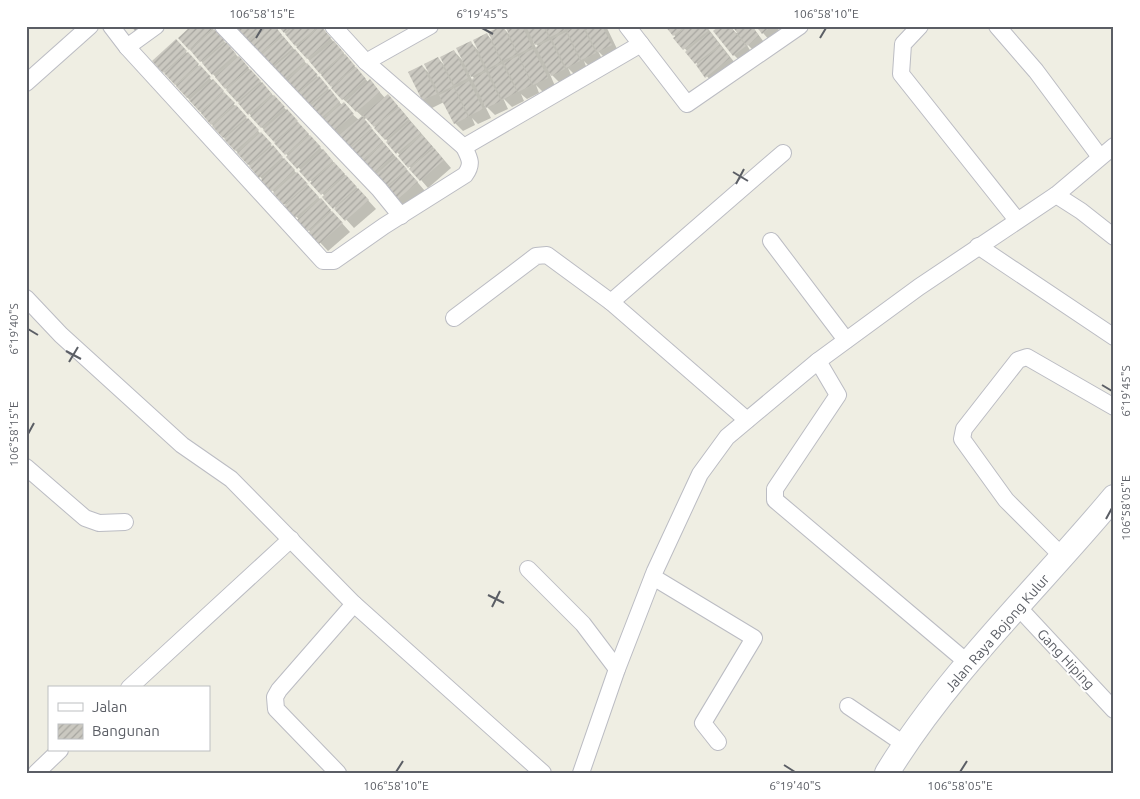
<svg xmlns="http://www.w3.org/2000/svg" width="1140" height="799" font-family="Ubuntu,sans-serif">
<defs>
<pattern id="building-hatch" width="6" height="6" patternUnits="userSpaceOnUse" patternTransform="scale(1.25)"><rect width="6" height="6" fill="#cac8c0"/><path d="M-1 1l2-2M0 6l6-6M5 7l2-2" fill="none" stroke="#a7a6a0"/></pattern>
</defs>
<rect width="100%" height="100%" fill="#efeee3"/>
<g fill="#0003" fill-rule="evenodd">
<path d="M210 26 376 209 354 228 190 49Z"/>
<path d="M234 26H274L342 105 359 120 363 117 343 99 279 26H320L368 82 370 81 385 98 396 104 451 168 428 188 367 117 364 120 425 191 402 210Z"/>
<path d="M506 26H524L529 30 527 26H606L619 53 606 59 598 51 603 61 590 67 584 61 587 69 575 75 568 68 572 77 560 83 549 72 555 86 543 92 536 85 539 93 527 99 521 94 524 101 512 107 503 98 508 109 495 115 484 104 491 118 478 124 472 118 475 125 463 131 455 123 444 102 432 108 423 100 410 72 422 66 430 74 438 58 444 65 454 51 464 62 470 42 479 51 486 34 493 41 502 27 510 35ZM533 41 539 47 536 48ZM469 73 475 79 472 80Z"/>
<path d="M667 26H706L738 67 714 85Z"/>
<path d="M730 26 736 33 752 26 766 45 756 53 745 42 753 55 742 63 734 55Z"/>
<path d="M757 26H776L781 33 770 41Z"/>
<path d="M176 41 350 232 328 251 154 61Z"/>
</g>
<g fill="url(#building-hatch)">
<path d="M131 26H142L135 31Z"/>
<path d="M191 26H211L213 28 189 50 178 38Z"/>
<path d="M239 26H264L245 42 235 30Z"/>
<path d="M267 26H275L282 35 258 55 247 44Z"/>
<path d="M278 26H292L284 33Z"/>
<path d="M294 26H319L295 46 285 34Z"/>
<path d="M321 26 331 38 307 59 296 47Z"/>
<path d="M503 26 517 54 502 61 488 32Z"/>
<path d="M505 26H522L532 47 518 54Z"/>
<path d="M526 26H543L549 38 535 45Z"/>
<path d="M545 26H563L565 30 550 37Z"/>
<path d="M577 26H582L596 53 581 60 567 31Z"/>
<path d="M584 26H602L612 45 597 52Z"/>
<path d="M665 26H686L673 36Z"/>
<path d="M688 26H705L708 31 683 50 673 38Z"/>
<path d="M719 26H730L746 46 733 56 713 31Z"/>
<path d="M732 26H752L759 36 747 46Z"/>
<path d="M756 26H772L762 34Z"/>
<path d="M214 29 225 41 200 62 190 50Z"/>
<path d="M566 32 580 61 566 68 552 39Z"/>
<path d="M710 32 720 45 695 64 685 52Z"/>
<path d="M487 33 501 62 487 69 473 40Z"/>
<path d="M283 36 293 48 269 69 259 57Z"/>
<path d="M176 39 187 51 163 73 152 61Z"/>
<path d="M550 40 565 69 551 76 536 47Z"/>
<path d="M334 41 344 53 320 74 309 61Z"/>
<path d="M471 41 485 70 471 77 456 48Z"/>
<path d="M226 42 236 54 212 75 202 63Z"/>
<path d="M721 46 730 58 705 78 696 65Z"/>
<path d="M295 49 305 61 281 82 270 70Z"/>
<path d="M533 49 548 78 533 85 519 56Z"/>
<path d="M454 50 468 78 454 85 440 57Z"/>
<path d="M188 52 199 64 175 85 164 73Z"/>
<path d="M345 54 355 66 331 87 321 75Z"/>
<path d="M239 56 249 68 225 89 215 77Z"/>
<path d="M518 56 532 85 518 92 504 63Z"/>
<path d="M438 57 453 86 439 93 424 64Z"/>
<path d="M307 63 318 75 293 96 283 84Z"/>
<path d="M502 64 517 92 502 100 488 70Z"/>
<path d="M200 65 211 77 187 98 176 86Z"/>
<path d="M422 65 437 94 422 100 408 72Z"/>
<path d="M356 67 366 79 342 100 331 88Z"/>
<path d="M250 69 261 81 237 102 226 90Z"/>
<path d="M486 72 501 101 486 108 472 79Z"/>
<path d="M319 76 329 88 304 109 294 97Z"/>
<path d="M213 79 224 91 200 112 189 100Z"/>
<path d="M370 79 380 92 356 112 346 101Z"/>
<path d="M469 81 483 109 469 116 455 88Z"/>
<path d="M262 82 272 94 248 115 238 103Z"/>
<path d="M454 88 468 117 454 124 439 95Z"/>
<path d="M330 89 340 102 316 122 305 110Z"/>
<path d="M224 92 235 103 211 125 201 113Z"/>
<path d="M388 94 398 106 374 127 363 115Z"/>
<path d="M274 95 285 107 261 128 250 116Z"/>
<path d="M344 102 354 114 330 135 319 123Z"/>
<path d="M236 105 247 117 223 138 212 126Z"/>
<path d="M399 107 409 119 385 140 374 128Z"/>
<path d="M287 109 298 121 274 142 263 130Z"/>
<path d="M362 116 372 128 348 149 337 137Z"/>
<path d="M248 118 259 130 235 151 224 139Z"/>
<path d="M410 121 421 133 396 154 386 142Z"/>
<path d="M298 122 309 134 285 155 274 143Z"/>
<path d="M372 129 383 142 359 163 348 150Z"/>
<path d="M261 132 272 144 248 165 237 153Z"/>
<path d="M310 135 321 147 297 169 286 157Z"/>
<path d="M422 135 433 147 408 168 398 156Z"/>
<path d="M384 143 394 155 370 176 360 164Z"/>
<path d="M273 145 283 157 259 178 249 166Z"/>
<path d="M434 148 444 160 420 181 409 169Z"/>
<path d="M323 149 333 161 309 182 299 171Z"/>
<path d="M396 157 407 169 382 190 372 178Z"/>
<path d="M284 158 295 170 271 192 261 180Z"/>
<path d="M334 162 345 174 321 195 310 183Z"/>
<path d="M407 170 418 182 393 203 383 191Z"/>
<path d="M297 172 308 184 284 205 273 193Z"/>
<path d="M346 175 357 187 333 209 322 197Z"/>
<path d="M308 185 319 197 295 218 284 206Z"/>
<path d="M358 188 369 200 345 221 334 209Z"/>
<path d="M321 198 331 210 307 232 297 220Z"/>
<path d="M332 211 343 223 319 244 308 233Z"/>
</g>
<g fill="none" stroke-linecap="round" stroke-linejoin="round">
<g stroke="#bbbcc3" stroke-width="18">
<g id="street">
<path d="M111 26 127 47 323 261H334L384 226 465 175C473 164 470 159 464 147"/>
<path d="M223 26 379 189 401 216"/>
<path d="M333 26 366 62 464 147 641 44"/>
<path d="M627 26 687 104 800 26"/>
<path d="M920 26 903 44 901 74 1017 220"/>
<path d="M997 26 1036 71 1100 157"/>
<path d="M127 47 156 26"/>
<path d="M366 62 430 26"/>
<path d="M26 83 90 26"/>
<path d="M1056 195 1081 211 1114 237"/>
<path d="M771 241 846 340"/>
<path d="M978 246 1114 337"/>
<path d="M26 298 61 335 182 445 231 479 354 604 543 773"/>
<path d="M611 302 783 153"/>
<path d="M454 318 536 256 547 255 611 302 747 420"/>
<path d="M818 361 838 395 775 489V500L968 663"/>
<path d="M26 467 85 518 99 523 125 522"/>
<path d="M1063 557 1006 500 962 439 964 429 1018 360 1027 357 1114 407"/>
<path d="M528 569 583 624 617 669"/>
<path d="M653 577 754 638 703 723 718 742"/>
<path d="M1018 607 1114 710"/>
<path d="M129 688 291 539"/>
<path d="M848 706 904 744"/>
<path d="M36 773 60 750"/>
<path d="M338 773 276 709 275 697 279 690 354 604"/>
<path d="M581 773 617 669 655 571 700 474 727 437 818 361 919 287 1056 195 1114 146"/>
</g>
</g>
<g stroke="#bcbec5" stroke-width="26">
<path id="secondary" d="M887 773C948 673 1039 587 1114 497"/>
</g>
<use href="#street" stroke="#fff" stroke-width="16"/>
<use href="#secondary" stroke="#fff" stroke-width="24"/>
</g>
<path fill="none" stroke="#5b5e65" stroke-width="2" d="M482 28 493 34M256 38 262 28M820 38 826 28M733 172 748 181M736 184 744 169M28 329 38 335M66 351 81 359M69 362 78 347M1102 385 1112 391M28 434 34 423M1106 519 1112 508M488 595 504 603M492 607 500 591M784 765 795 772M396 772 403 761M960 772 967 761"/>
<g text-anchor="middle" stroke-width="4" stroke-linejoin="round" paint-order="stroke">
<g font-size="14" fill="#5b5e65" stroke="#fff">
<text transform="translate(997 633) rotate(-49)" y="5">Jalan Raya Bojong Kulur</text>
<text transform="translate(1066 659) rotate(47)" y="5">Gang Hiping</text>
</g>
</g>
<rect width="1140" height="799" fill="none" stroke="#ffffff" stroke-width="55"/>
<rect x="48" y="686" width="162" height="65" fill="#ffffff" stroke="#bdbfc1"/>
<rect x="58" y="703" width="25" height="8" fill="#ffffff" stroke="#bdbfc1"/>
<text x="92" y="712" font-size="15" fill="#5b5e65">Jalan</text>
<rect x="58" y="724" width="25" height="15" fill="url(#building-hatch)" stroke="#bdbfc1"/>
<text x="92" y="736" font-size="15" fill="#5b5e65">Bangunan</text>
<rect x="28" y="28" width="1084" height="744" fill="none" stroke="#5b5e65" stroke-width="2"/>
<g font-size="12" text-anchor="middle" fill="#5b5e65">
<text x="262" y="18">106°58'15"E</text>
<text x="482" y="18">6°19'45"S</text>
<text x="826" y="18">106°58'10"E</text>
<text transform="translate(14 329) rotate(-90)" y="4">6°19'40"S</text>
<text transform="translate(1126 391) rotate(-90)" y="4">6°19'45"S</text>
<text transform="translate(14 434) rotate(-90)" y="4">106°58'15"E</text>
<text transform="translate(1126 508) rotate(-90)" y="4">106°58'05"E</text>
<text x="396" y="790">106°58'10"E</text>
<text x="795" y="790">6°19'40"S</text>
<text x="960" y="790">106°58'05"E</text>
</g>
</svg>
